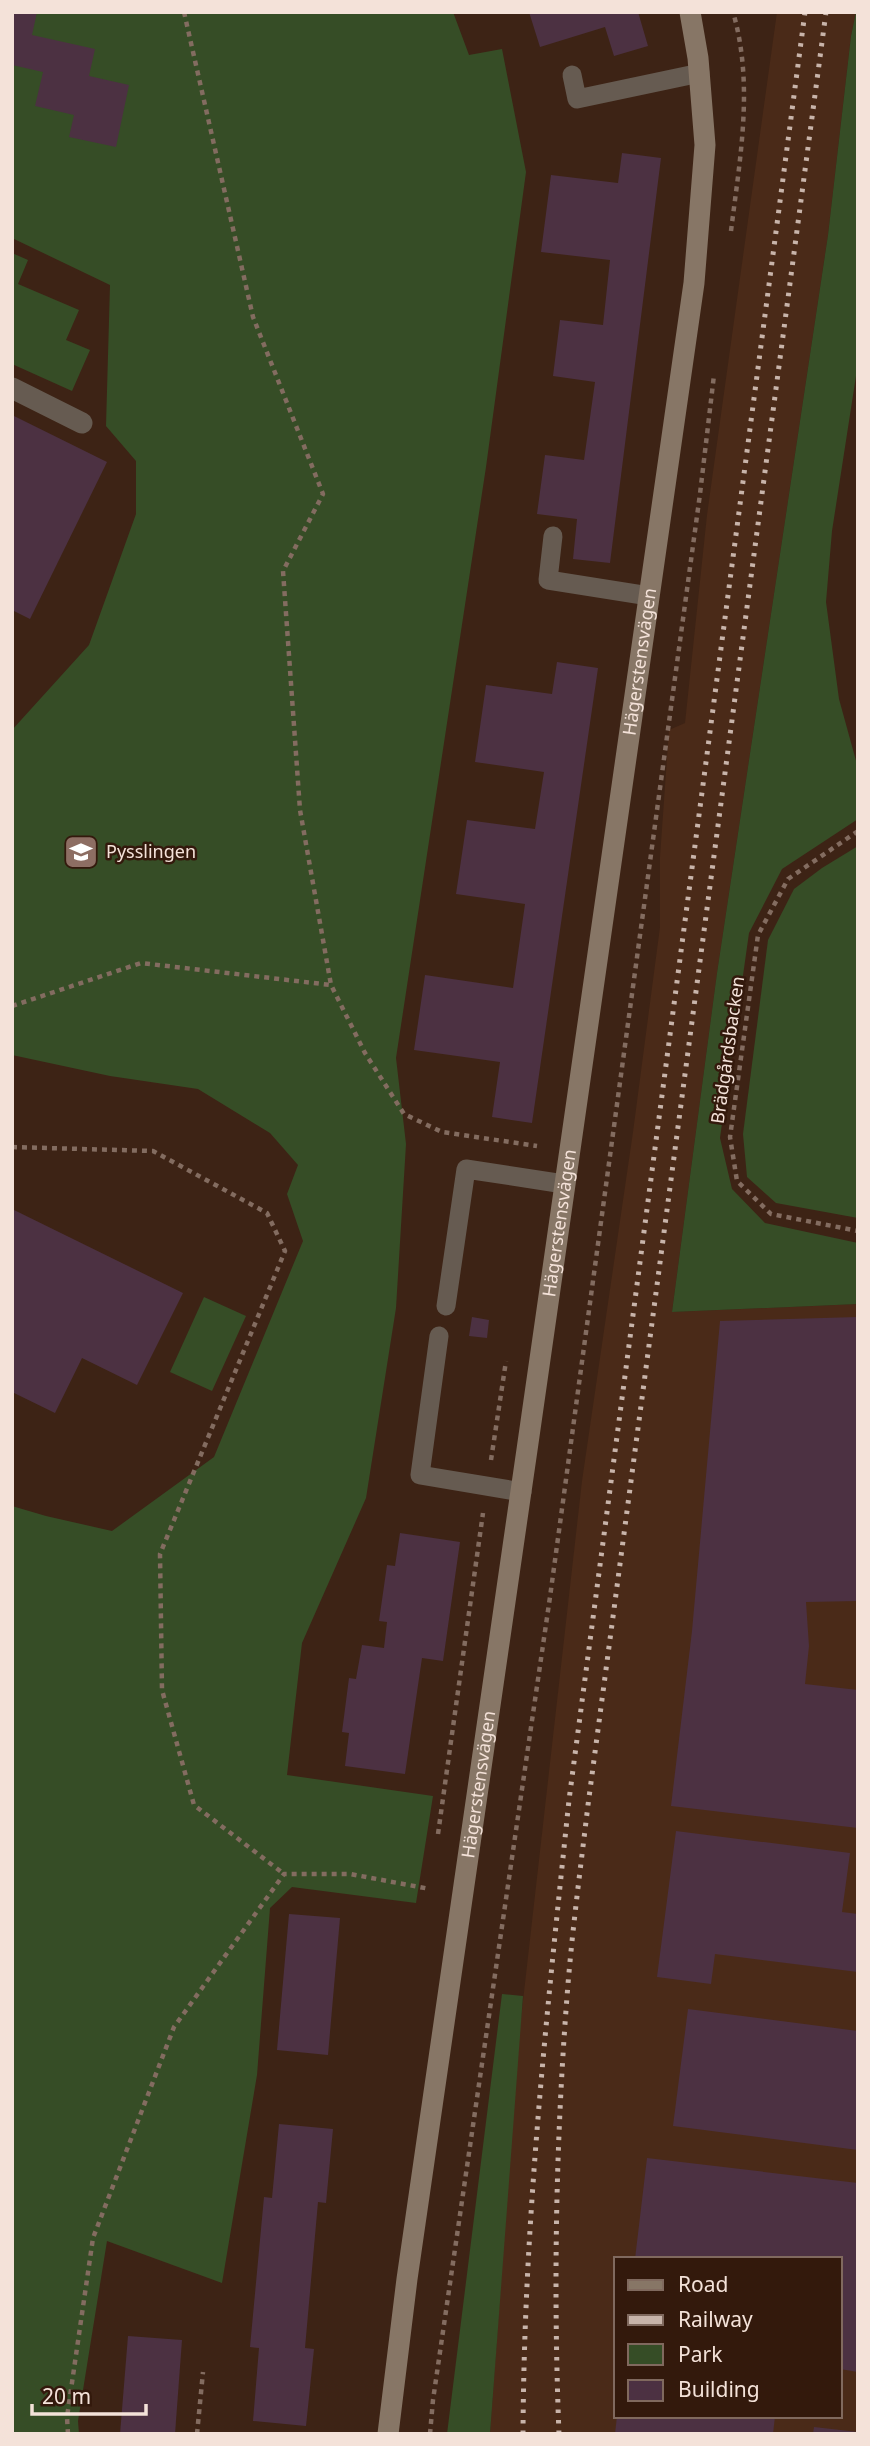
<svg xmlns="http://www.w3.org/2000/svg" width="870" height="2446" font-family="'Noto Sans',sans-serif">
<rect width="100%" height="100%" fill="#3d2315"/>
<path fill="#4a2a18" fill-rule="evenodd" d="M777 12H856L851 36 828 235 717 973 672 1312 858 1304V2434H490L518 2045 582 1481 633 1132 660 927V857L669 730 685 723 707 515ZM616 2259H840V2416H616Z"/>
<g fill="#364d26">
<path d="M12 12H453L469 55 502 49 526 172 486 467 396 1058 406 1144 396 1308 366 1498 302 1643 287 1775 433 1796 416 1903 292 1887 270 1908 257 2075 222 2283 107 2241 78 2421 79 2434H12V1506L46 1516 112 1531 214 1457 303 1241 287 1194 298 1165 270 1133 198 1089 110 1076 12 1055V730L89 645 136 514V461L106 426 110 285 12 238Z"/>
<path d="M856 12H858V363L832 531 826 602 839 699 858 768V819L782 869 749 933 720 1138 732 1189 765 1223 858 1243V1304L672 1312 717 973 828 235 851 36Z"/>
<path d="M12 253 28 260 18 284 79 310 66 340 90 350 72 391 12 364Z"/>
<path d="M858 846V1218L776 1203 747 1177 743 1134 768 940 794 889 822 868Z"/>
<path d="M204 1297 246 1316 212 1391 170 1372Z"/>
<path d="M502 1994 523 1996 490 2434H447Z"/>
</g>
<g fill="#4c3142">
<path d="M12 12H37L32 35 95 49 89 76 129 85 116 147 69 137 74 115 35 106 43 72 12 65Z"/>
<path d="M529 12H638L648 46 614 56 605 27 540 47Z"/>
<path d="M622 153 661 158 610 563 573 559 577 519 537 514 545 455 584 460 595 382 553 376 560 320 603 325 610 260 541 252 551 175 618 183Z"/>
<path d="M12 415 107 462 30 619 12 610Z"/>
<path d="M557 662 598 668 532 1123 492 1117 500 1062 414 1050 425 975 513 988 525 904 456 894 467 820 535 829 544 772 475 762 486 685 552 694Z"/>
<path d="M12 1209 183 1293 137 1385 82 1358 55 1413 12 1392Z"/>
<path d="M472 1317 489 1320 487 1338 469 1336Z"/>
<path d="M858 1317V1601L806 1602 809 1646 805 1684 858 1690V1828L671 1806 692 1631 720 1321Z"/>
<path d="M400 1533 460 1542 443 1661 422 1658 405 1774 345 1766 349 1733 342 1732 349 1678 356 1679 362 1645 384 1648 387 1622 379 1621 387 1565 395 1566Z"/>
<path d="M676 1831 850 1853 842 1912 858 1914V1972L715 1954 711 1984 657 1977Z"/>
<path d="M289 1914 340 1918 328 2055 277 2050Z"/>
<path d="M688 2009 858 2031V2150L673 2126Z"/>
<path d="M279 2124 333 2129 326 2203 318 2202 305 2348 314 2349 306 2426 253 2421 259 2348 250 2347 264 2197 272 2198Z"/>
<path d="M647 2158 858 2183V2372L840 2369V2259H635Z"/>
<path d="M128 2336 182 2340 175 2434H120Z"/>
<path d="M617 2416H775L773 2434H615Z"/>
<path d="M814 2427 858 2432V2434H813Z"/>
</g>
<g fill="none" stroke-linecap="round" stroke-linejoin="round">
<g stroke="#836c60" stroke-width="4.5" stroke-dasharray="5 5" stroke-linecap="butt">
<path d="M184 12 253 317 323 494 283 571 300 810 331 985 365 1053 404 1114 442 1132 537 1146"/>
<path d="M731 231C740 158 754 84 733 12"/>
<path d="M858 831 788 879 758 935 730 1137 737 1181 771 1214 858 1231"/>
<path d="M12 1006 141 963 331 985"/>
<path d="M12 1147 153 1151 267 1213 285 1251 160 1554 162 1690 194 1805 284 1874"/>
<path d="M491 1460 506 1361"/>
<path d="M438 1834 483 1513"/>
<path d="M68 2434 67 2417 93 2238 174 2027 284 1874H350L430 1889"/>
<path d="M197 2434 203 2372"/>
<path d="M430 2434 433 2400 550 1597 700 494 714 375"/>
</g>
<g stroke="#665b51" stroke-width="19">
<path d="M572 75 577 99 700 73"/>
<path d="M553 536 548 580 649 596"/>
<path d="M446 1306 466 1169 564 1184"/>
<path d="M439 1336 420 1475 522 1492"/>
</g>
<path stroke="#665b51" stroke-width="21" d="M12 388 82 423"/>
<path stroke="#877666" stroke-width="21" id="s1" d="M388 2434 407 2279C504 1614 599 948 694 283L705 145 698 58 690 12"/>
<g stroke="#c8b4aa" stroke-width="5" stroke-dasharray="3.5 7" stroke-linecap="butt">
<path d="M523 2434C524 2222 547 2011 569 1800L805 12"/>
<path d="M559 2434C553 2284 556 2134 568 1984 573 1924 581 1864 588 1805L826 12"/>
</g>
</g>
<defs>
<g id="school-square" transform="scale(1.75)"><rect x="-9" y="-9" width="18" height="18" rx="4" fill="#8d6e63" stroke="#33190c"/><path d="M0-5L7-2L0 1L-7-2ZM-4 1L0 2.5L4 1V4Q0 6-4 4Z" fill="#fff"/></g>
</defs>
<g fill-rule="evenodd">
<use href="#school-square" x="81" y="852"/>
</g>
<g text-anchor="middle" stroke-width="5" stroke-linejoin="round" paint-order="stroke">
<g font-size="18" fill="#f4e2d9" stroke="#33190c">
<text dy="6" stroke="none"><textPath href="#s1" startOffset="1790">Hägerstensvägen</textPath></text>
<text transform="translate(728 1050) rotate(-82)" y="6">Brädgårdsbacken</text>
<text dy="6" stroke="none"><textPath href="#s1" startOffset="1223">Hägerstensvägen</textPath></text>
<text dy="6" stroke="none"><textPath href="#s1" startOffset="656">Hägerstensvägen</textPath></text>
</g>
<g font-size="18" fill="#f4e2d9" stroke="#33190c" text-anchor="start">
<text x="106" y="858">Pysslingen</text>
</g>
</g>
<rect width="870" height="2446" fill="none" stroke="#f4e2d9" stroke-width="28"/>
<rect x="614" y="2257" width="228" height="161" fill="#33190c" stroke="#80695e" stroke-width="2"/>
<rect x="628" y="2280" width="35" height="10" fill="#877666" stroke="#80695e" stroke-width="2"/>
<text x="678" y="2292" font-size="21" fill="#f4e2d9">Road</text>
<rect x="628" y="2315" width="35" height="10" fill="#c8b4aa" stroke="#80695e" stroke-width="2"/>
<text x="678" y="2327" font-size="21" fill="#f4e2d9">Railway</text>
<rect x="628" y="2344" width="35" height="21" fill="#364d26" stroke="#80695e" stroke-width="2"/>
<text x="678" y="2362" font-size="21" fill="#f4e2d9">Park</text>
<rect x="628" y="2380" width="35" height="21" fill="#4c3142" stroke="#80695e" stroke-width="2"/>
<text x="678" y="2397" font-size="21" fill="#f4e2d9">Building</text>
<path d="M32 2404v10h114v-10" fill="none" stroke="#f4e2d9" stroke-width="3.5"/>
<text x="42" y="2404" font-size="21" fill="#f4e2d9" stroke="#33190c" stroke-width="5" paint-order="stroke">20 m</text>
</svg>
